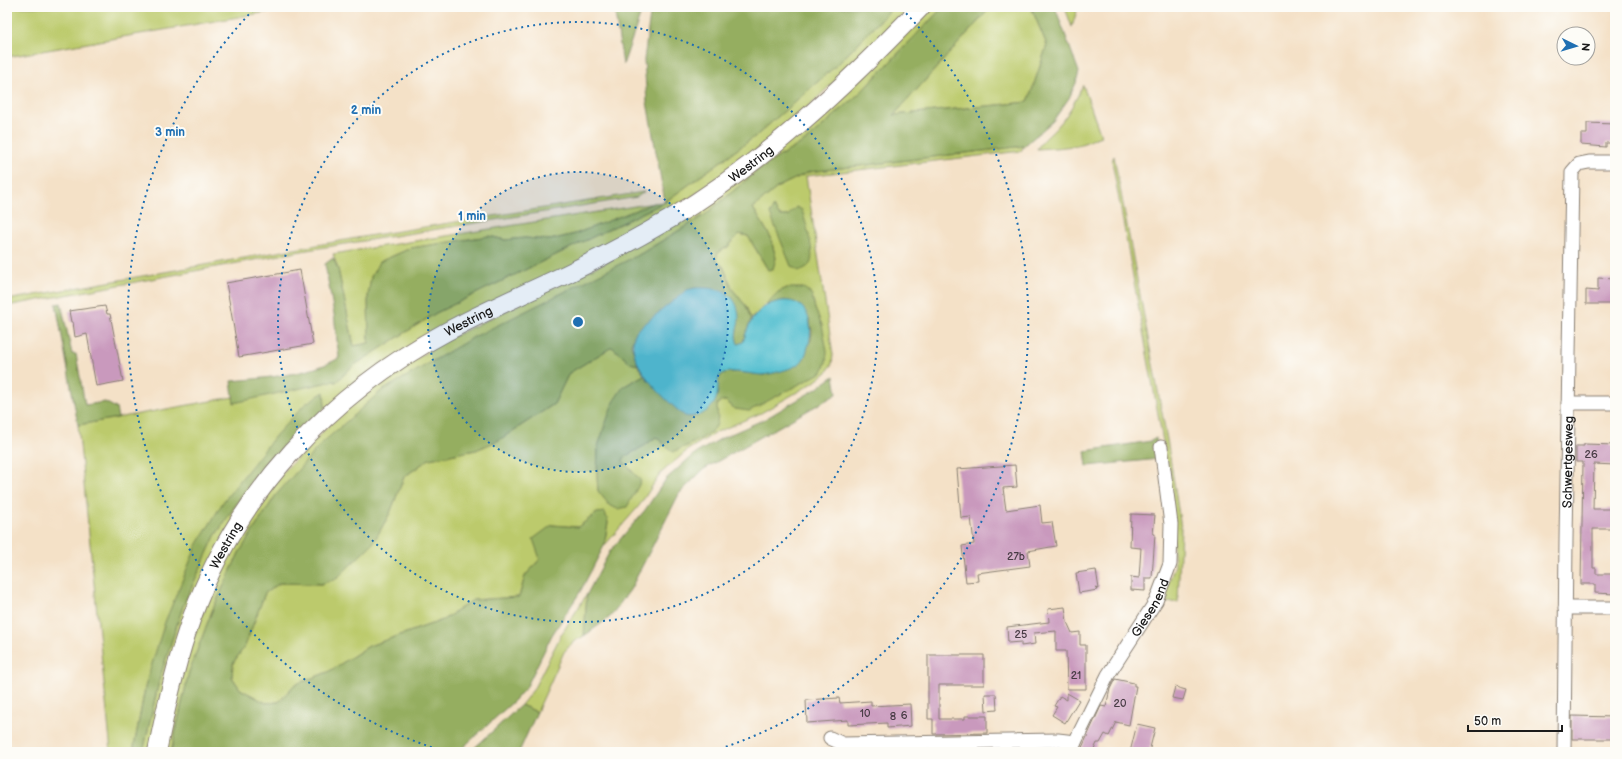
<svg xmlns="http://www.w3.org/2000/svg" width="1622" height="759" font-family="'Balsamiq Sans',sans-serif">
<rect width="100%" height="100%" fill="#fdfcf7"/>
<filter id="ink" filterUnits="userSpaceOnUse"><feTurbulence type="fractalNoise" baseFrequency=".025" numOctaves="2"/><feDisplacementMap in="SourceGraphic" scale="8" xChannelSelector="R" yChannelSelector="G"/><feConvolveMatrix kernelMatrix="1 2 1 2 8 2 1 2 1" color-interpolation-filters="sRGB"/></filter>
<filter id="wash" filterUnits="userSpaceOnUse"><feTurbulence type="fractalNoise" baseFrequency=".012" numOctaves="4" result="noise"/><feDisplacementMap in="SourceGraphic" scale="16" xChannelSelector="R" yChannelSelector="G"/><feGaussianBlur stdDeviation="0.9" result="paint"/><feColorMatrix in="noise" values="0 0 0 0 0 0 0 0 0 0 0 0 0 0 0 0 0 1.4 0 .05"/><feComposite in="paint" operator="in"/></filter>
<g filter="url(#wash)">
<rect width="100%" height="100%" fill="#f4e1c7"/>
<g fill="#bcca6c" stroke="#6c7344" fill-rule="evenodd">
<path d="M7 7H296L7 57Z"/>
<path d="M893 7H912L788 126 690 198 325 408 324 393 223 502 146 683 133 752H111L78 425 233 397 234 402 333 381 336 382 353 366 436 313 665 202 757 135 839 63Z"/>
<path d="M930 7H943L861 92 808 139 759 170 706 214 642 253 276 495 239 553 212 611 189 672 171 752H164L176 696 199 616 233 545 282 473 351 403 440 343 614 258 889 50Z"/>
<path d="M991 7H1031L1047 45 1028 102 894 115Z"/>
<path d="M1078 7 1072 27 1065 8Z"/>
<path d="M1083 85 1101 136C1094 138 1089 142 1081 144 1067 148 1051 148 1037 149 1042 140 1051 134 1058 126 1069 114 1076 99 1083 85Z"/>
<path d="M1024 146 1021 151 806 176 833 355 832 364 827 372 813 383 761 413 717 432 689 449 661 473 639 506 604 546 608 522 597 513 578 527 552 525 540 559 525 576 519 597 473 600 443 620 369 646 328 672 294 685 279 702 266 703 240 689 232 677 233 663 245 646 265 593 280 583 321 584 373 543 390 513 404 477 429 459 476 450 499 440 554 404 569 373 612 347 630 363 638 365 644 375 623 387 598 446 597 476 598 491 623 461 624 457 644 446 656 437 687 446C712 432 717 434 717 404L721 401H726L735 409 822 325 815 309 812 295 787 288 778 292 751 319 746 306 733 290 723 266 716 259 718 252 728 247 739 234 748 236 768 270 776 258 770 236 753 208 778 187 809 172ZM774 208 780 216H788L791 266Z"/>
<path d="M1114 156 1168 445 1181 528 1178 602 1161 603 1175 565 1164 447 1112 161Z"/>
<path d="M644 192 637 197 307 250 7 306V300L368 236Z"/>
<path d="M654 203 575 234 550 240 525 238 505 240 489 236 411 248 379 262 371 277 368 296 369 343 354 346 338 269 333 254Z"/>
<path d="M282 451 245 499 151 752H143L160 677 183 606 215 536 249 485Z"/>
<path d="M587 594 584 636 573 642 564 652 537 712 521 705 533 690 561 635Z"/>
</g>
<g fill="#95ae60" stroke="#58653e">
<path d="M614 7H643L623 65Z"/>
<path d="M651 7H893L839 63 757 135 665 202 436 313 353 366 336 382 333 381 234 403 231 381C264 378 310 375 339 358L334 314 325 264 333 258 338 269 354 346 369 343 368 296 371 277 379 262 411 248 489 236 505 240 525 238 550 240 575 234 654 203 665 202 647 102 644 60Z"/>
<path d="M943 7H991L894 115 1028 102 1047 45 1031 7H1055L1079 72 1076 83 1069 98 1053 121 1024 146 809 172 778 187 753 208 770 236 776 258 773 269 768 270 748 236 739 234 728 247 718 252 716 259 723 266 733 290 746 306 751 319 743 342 738 344C734 335 739 328 738 318 738 310 735 304 732 297L655 317 637 330 631 344 638 365 630 363 612 347 569 373 554 404 499 440 476 450 429 459 404 477 390 513 373 543 336 579 321 584 280 583 265 593 245 646 233 663 232 677 240 689 266 703 279 702 294 685 328 672 369 646 443 620 473 600 519 597 525 576 540 559 533 539 552 525 578 527 597 513 605 512 608 522 604 546 580 592 552 635 527 686 515 700 458 752H171L189 672 212 611 239 553 276 495 321 444 380 392 472 338 642 253 706 214 759 169 808 139 861 92Z"/>
<path d="M773 207 780 216H788L796 207 802 210C805 221 816 254 810 264 807 268 803 269 799 271L791 266 770 214Z"/>
<path d="M787 288H804L812 295 815 309 822 325 827 351 826 362 822 372 749 411 735 409 726 401H721L717 404C717 411 719 419 716 426 711 436 684 447 673 452L656 437 644 446 624 457 623 461 641 481 627 507 618 509 610 506 598 491 597 476 598 446 613 402 623 387 644 375 648 380 717 397C718 391 717 380 721 375 726 369 755 374 764 375L811 341 812 331 809 318 785 300 766 305 778 292Z"/>
<path d="M61 303 72 354H76L85 405 105 402 116 408 118 418 78 425 56 304Z"/>
<path d="M834 376 837 394 704 469 679 494 630 590 610 617 584 636 587 594 610 551 645 510 666 479 693 455 722 438 765 419 816 389Z"/>
<path d="M324 392 325 408 249 485 215 536 183 606 160 677 143 752H133L146 683 165 622 196 547 223 502 276 435 305 404Z"/>
<path d="M1156 438 1159 459 1087 466 1085 451 1151 441Z"/>
<path d="M521 705 537 712 519 752H470Z"/>
</g>
<path fill="#54bfd0" stroke="#386e76" d="M695 288C718 287 739 292 739 319 738 328 734 335 738 344L743 342C749 323 755 308 776 302 808 294 816 325 807 350 806 354 804 360 800 363 794 369 771 374 763 375 752 375 728 368 721 375 717 379 719 390 717 396 714 410 698 419 685 416 665 400 619 358 637 330L687 290Z"/>
<g id="blocks">
<g fill="#c999bd">
<path d="M1587 123 1615 124V143H1606V147L1581 145V134H1587Z"/>
<path d="M300 270 313 344 239 357 226 283Z"/>
<path d="M1598 278 1615 279V304H1586V290L1598 291Z"/>
<path d="M105 306 107 314H110L123 381 96 386 87 334 75 337 73 322H71L69 311Z"/>
<path d="M1584 444 1615 445V465L1594 464 1593 509H1615V529H1593V568H1596V574H1615V594L1595 593V584H1581L1583 462H1576V446H1584Z"/>
<path d="M1015 465 1017 487 1003 488 1006 510 1040 505 1042 523 1052 522 1056 546 1028 551 1030 566 977 573 978 581 966 582 962 546 974 544 971 517 961 518 957 469Z"/>
<path d="M1131 514 1155 515 1153 534H1155L1152 578H1145V591L1131 590V577L1139 578 1141 548 1130 547Z"/>
<path d="M1096 570 1099 589 1096 588 1098 590 1079 593 1076 573Z"/>
<path d="M1065 607 1067 622 1072 633 1080 632V645H1086V689H1067L1066 651H1056V631L1034 633 1035 644 1021 646V642L1008 643 1007 627 1049 622 1048 609Z"/>
<path d="M928 655H984V685H939V719H965V716H987V733L933 734V719H928Z"/>
<path d="M1115 679 1134 683V686H1136L1129 725 1116 722 1109 736 1105 734 1100 743H1097L1093 752H1080L1101 706 1106 707 1110 689Z"/>
<path d="M1175 687 1186 690 1183 700 1172 698Z"/>
<path d="M1067 693 1079 700 1065 723 1052 715 1057 707 1054 706 1060 696 1067 700Z"/>
<path d="M985 694H996L997 710 986 711Z"/>
<path d="M839 698 840 703 871 701V706L910 704 911 726 887 728V723L848 725V720L807 723 806 700Z"/>
<path d="M1572 716 1615 717V739H1572Z"/>
<path d="M1137 724 1155 728 1149 752H1130Z"/>
</g>
</g>
</g>
<g filter="url(#ink)">
<use href="#blocks" fill-opacity="0" stroke="#887e72" stroke-width="1"/>
<g fill="none" stroke-linecap="round" stroke-linejoin="round">
<g stroke="#887e72" stroke-width="15">
<g id="minor">
<path d="M1568 403H1615"/>
<path d="M1565 608H1615"/>
<path d="M830 738 843 744 1058 740 1075 742"/>
<path id="s1" d="M1071 752 1075 742 1108 675 1156 601 1170 564 1171 524 1161 447"/>
<path id="s2" d="M1564 752 1566 539 1572 172 1579 164 1589 162H1615"/>
</g>
</g>
<g stroke="#887e72" stroke-width="20">
<g id="secondary">
<path id="s3" d="M157 752C166 706 176 661 192 617 237 493 330 394 446 332 485 311 526 293 567 274 602 257 636 239 670 219 767 160 843 88 921 7"/>
</g>
</g>
<use href="#minor" stroke="#fff" stroke-width="13"/>
<use href="#secondary" stroke="#fff" stroke-width="18"/>
</g>
</g>
<circle cx="578" cy="322" r="150" fill="#1f6fb2" fill-opacity=".12"/>
<g fill="none" stroke="#1f6fb2" stroke-width="2" stroke-dasharray="2 4">
<circle cx="578" cy="322" r="150"/>
<circle cx="578" cy="322" r="300"/>
<path d="M443 751A450 450 0 0 1 254 9M902 9A450 450 0 0 1 713 751"/>
</g>
<g text-anchor="middle" stroke-width="4" stroke-linejoin="round" paint-order="stroke">
<g font-size="11" fill="#473b44">
<text x="1591" y="458">26</text>
<text x="1016" y="560">27b</text>
<text x="1021" y="638">25</text>
<text x="1076" y="679">21</text>
<text x="1120" y="707">20</text>
<text x="865" y="717">10</text>
<text x="904" y="719">6</text>
<text x="893" y="720">8</text>
</g>
<g font-size="13" fill="#1c1c1c" stroke="#fdfcf7">
<text dy="5" stroke="none"><textPath href="#s3" startOffset="879">Westring</textPath></text>
<text dy="5" stroke="none"><textPath href="#s3" startOffset="555">Westring</textPath></text>
<text dy="5" stroke="none"><textPath href="#s2" startOffset="290">Schwertgesweg</textPath></text>
<text dy="5" stroke="none"><textPath href="#s3" startOffset="219">Westring</textPath></text>
<text dy="5" stroke="none"><textPath href="#s1" startOffset="165">Giesenend</textPath></text>
</g>
</g>
<circle cx="578" cy="322" r="6" fill="#1f6fb2" stroke="#fdfcf7" stroke-width="2"/>
<g font-size="12" text-anchor="middle" font-weight="bold" fill="#1f6fb2" stroke="#fdfcf7" stroke-width="4" stroke-linejoin="round" paint-order="stroke">
<text x="366" y="114">2 min</text>
<text x="170" y="136">3 min</text>
<text x="472" y="220">1 min</text>
</g>
<rect width="1622" height="759" fill="none" stroke="#fdfcf7" stroke-width="24"/>
<g transform="translate(1576 46) rotate(95)"><circle r="19" fill="#fdfcf7" stroke="#a3a29f"/>
<path d="M0-3L7 15L0 10L-7 15Z" fill="#1f6fb2"/>
<text y="-6" font-size="11" font-weight="bold" text-anchor="middle" fill="#1c1c1c">N</text>
</g>
<path d="M1468 725v6h94v-6" fill="none" stroke="#1c1c1c" stroke-width="2"/>
<text x="1474" y="725" font-size="12" fill="#1c1c1c" stroke="#fdfcf7" stroke-width="3" paint-order="stroke">50 m</text>
</svg>
